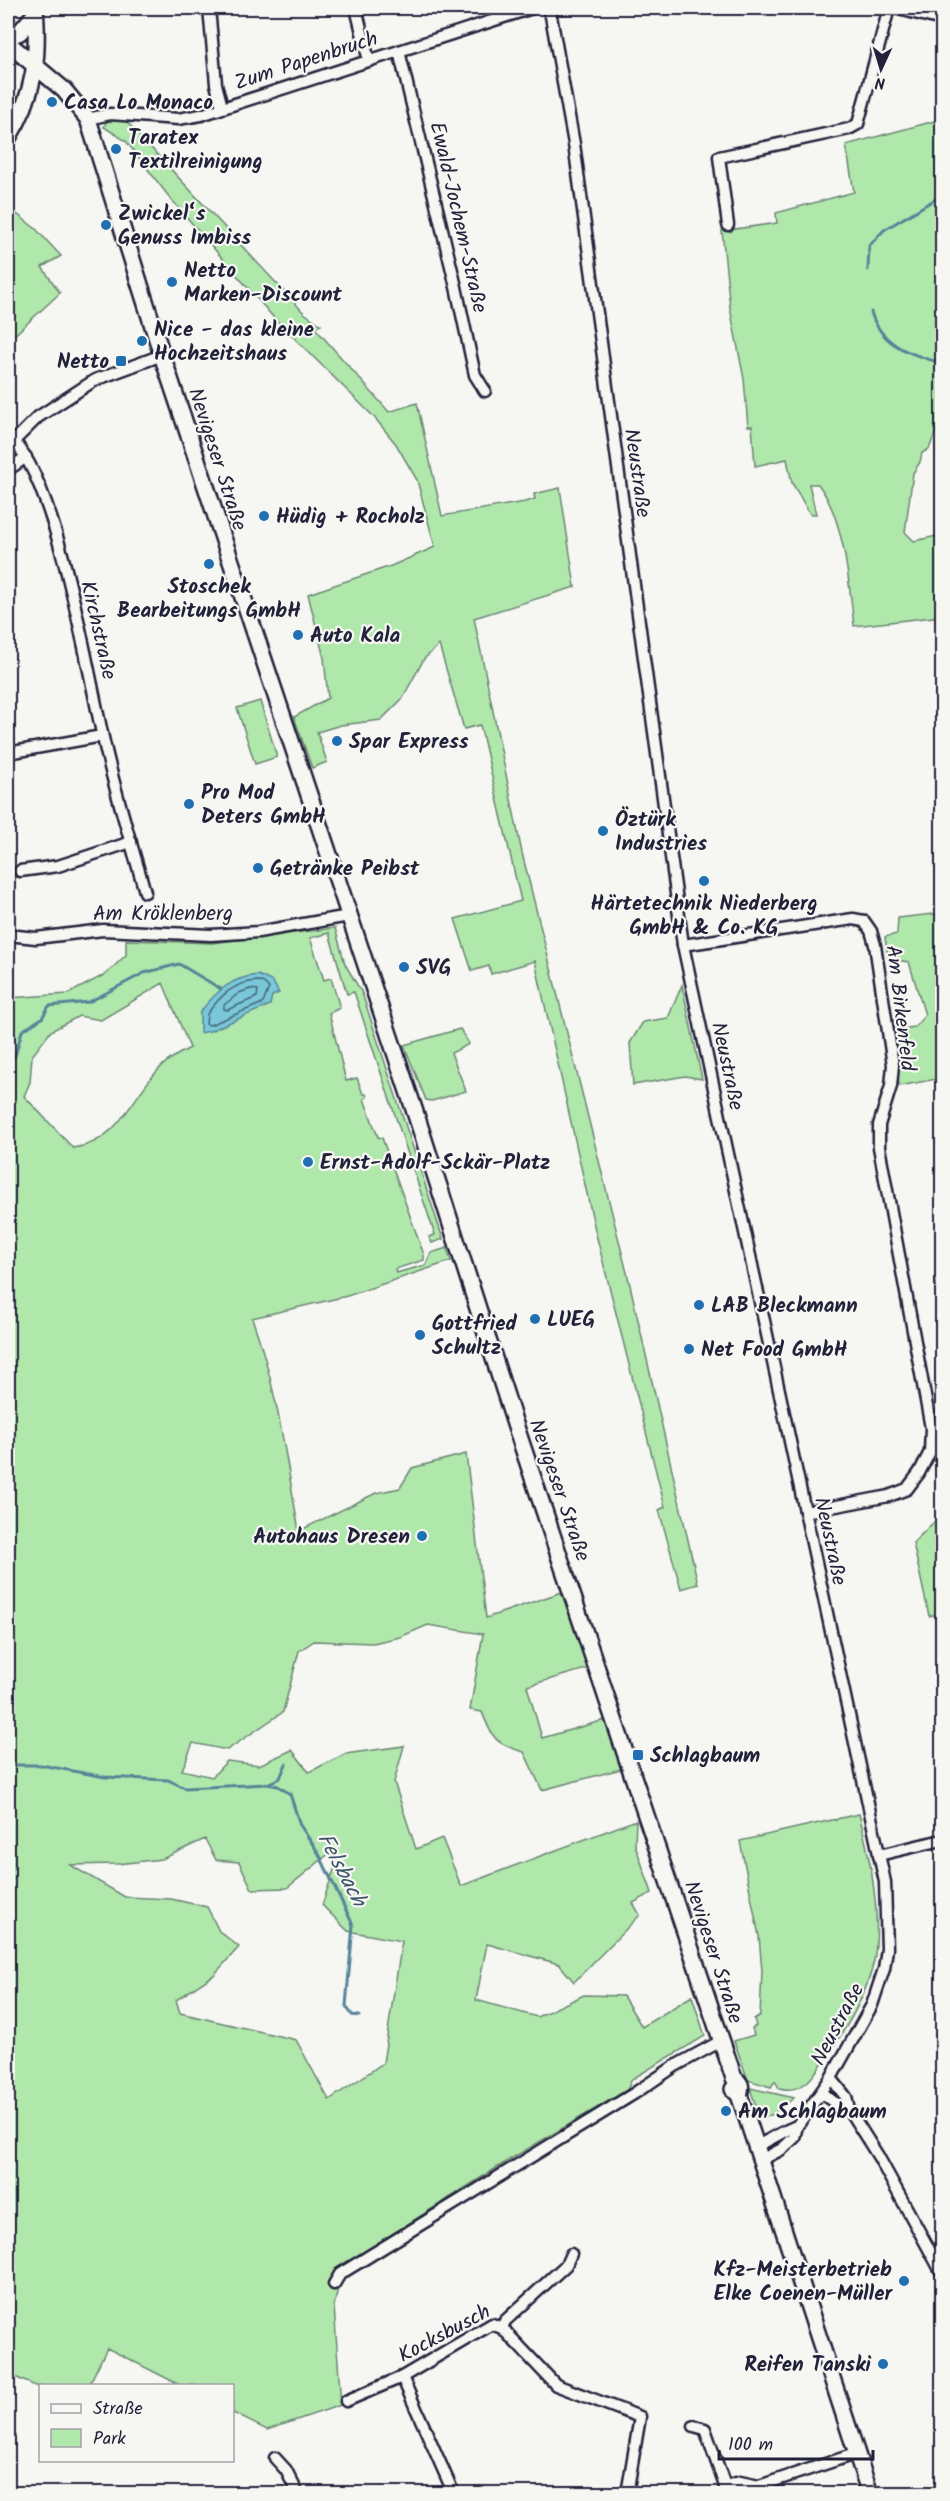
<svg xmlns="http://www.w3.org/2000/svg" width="950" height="2501" font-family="Kalam,sans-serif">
<rect width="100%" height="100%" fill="#f6f6f2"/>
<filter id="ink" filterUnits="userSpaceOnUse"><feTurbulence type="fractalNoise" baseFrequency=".0167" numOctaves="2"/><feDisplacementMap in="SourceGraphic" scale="12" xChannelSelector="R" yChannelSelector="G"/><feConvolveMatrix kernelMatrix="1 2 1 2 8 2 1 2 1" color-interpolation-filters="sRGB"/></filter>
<g filter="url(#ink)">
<g fill="#b0e8ab" stroke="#698573" stroke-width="1.5" fill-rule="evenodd">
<path d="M109 116 127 122 304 313 321 325 315 328 389 412 417 403 442 516 525 502 535 499 534 494 560 488 575 587 474 618 522 853 630 1285 698 1584 681 1589 659 1510 665 1507 596 1234 535 961 491 974 489 966 472 971 455 919 521 901 480 725 464 729 439 645 424 659 402 699 381 720 341 725 317 732 327 762 312 768 294 717 328 698 324 658 308 594 391 566 435 547 417 480 396 444 374 417 274 318 170 198 126 141 104 127Z"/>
<path d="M942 119V416L929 449 922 453 920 462 913 473 905 532 914 541 942 535V616L854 626C849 584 845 519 818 484H809L816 514H810L792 483 787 459 755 466 752 426H748L744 379 730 308 722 231 777 223 776 213 854 192 846 145Z"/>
<path d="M8 207 36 229 61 256 42 267 60 293 8 341Z"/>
<path d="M260 701 277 757 255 764 237 708Z"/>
<path d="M942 913V1078L899 1086 894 1030 915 1027 925 1015 909 962 888 959 885 937 897 934 898 918Z"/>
<path d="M335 928 345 964 362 993 443 1239 432 1243 429 1237 435 1235 354 992 347 994 329 933 310 938 324 980 331 978 340 1008 329 1013 346 1081 357 1078 363 1094H366L367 1097 364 1099 378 1137 382 1138 424 1255V1260L395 1269 396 1273 426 1265 431 1253 447 1248 451 1261 347 1296 252 1318C277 1387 286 1459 299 1531L376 1493 400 1488 412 1468 466 1454 486 1618 562 1592 589 1668 527 1686 542 1738 605 1720 621 1769 542 1790 524 1752C495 1744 493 1739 482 1712L470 1710 483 1634 428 1625 400 1637 373 1643 314 1641 299 1651 283 1712 227 1750 193 1743 182 1770 212 1777 227 1761 259 1765 292 1750 309 1772 345 1754 404 1746 394 1782 416 1849 442 1838 461 1886 636 1820 635 1845 652 1893 633 1903 640 1915 574 1982 559 1964 487 1944 476 2000 537 2017 584 1995 623 1996 642 2027 692 1996 705 2036 632 2079 627 2090 509 2160 351 2260 358 2268 340 2279 334 2306 341 2405 267 2430 233 2413 232 2386 180 2385 107 2348 89 2385 40 2386V2388L8 2374V998L68 994 106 974 126 955V940L212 943ZM163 983 190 1048C180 1053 167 1060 159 1069 131 1098 118 1143 73 1148L24 1096 30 1082 32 1056 51 1031 79 1016 101 1020ZM205 1839 216 1860 239 1862 252 1889 287 1888 331 1852 338 1858 322 1905 348 1931 402 1941 383 2063 329 2100 296 2040 180 2013 176 2000 214 1975 239 1947 219 1931 207 1907 171 1899 125 1897 70 1865 117 1864 162 1859Z"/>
<path d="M682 985 702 1079 685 1076 633 1085 630 1043 643 1022 668 1018Z"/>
<path d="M460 1029 469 1044 451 1053 466 1091 432 1101 426 1100 404 1045Z"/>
<path d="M942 1514V1613L929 1616 913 1543Z"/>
<path d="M859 1814C870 1857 882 1916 874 1960 867 1996 845 2030 825 2059 813 2077 803 2094 779 2088L775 2081 771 2087 748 2080 734 2041 754 2035 752 2028 756 2026 754 2019 760 2016 762 1971 759 1936 740 1841Z"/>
<path d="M750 2088 794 2098 773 2114 764 2118 759 2115Z"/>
</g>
<path fill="#79c7d8" stroke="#568599" stroke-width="1.5" d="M258 975 273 982 279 993 272 996 270 1005 210 1031 200 1033V1012C216 992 231 977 258 975Z"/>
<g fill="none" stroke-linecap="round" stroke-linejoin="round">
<g stroke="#45647a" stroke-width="1.5">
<path d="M258 981 264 983 269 988 263 1003 210 1025 206 1024 207 1014C220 996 234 982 258 981Z"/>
<path d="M250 989 258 990 257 997 227 1010 224 1009V1005L239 993Z"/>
</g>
<g stroke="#568599" stroke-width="3">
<path d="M868 270 869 246 884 230 942 195"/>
<path d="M871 312C881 346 912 355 942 363"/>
<path d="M8 1062 15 1056 22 1031 42 1018 49 1006 89 1002 144 973 179 964 221 989"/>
<path d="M8 1761 13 1765H41L105 1777 168 1780 185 1788 267 1784 280 1778 286 1764"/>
<path d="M267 1784 278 1786 290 1794 300 1825 319 1854 353 1925 346 2006 352 2015 359 2016"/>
</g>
<g stroke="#22223b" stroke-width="15">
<g id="minor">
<path d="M209 8 216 84 222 107"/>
<path d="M356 8 369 61"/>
<path d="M547 8 551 16 574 144 683 945 885 1882 887 1949 884 1969 872 2005 831 2078 797 2126 794 2138 782 2149 761 2160"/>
<path d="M895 8 942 20"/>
<path d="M399 51 456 287 475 375 485 391"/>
<path d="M88 119 110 114 178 119 201 115 532 8"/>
<path d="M728 225 719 157 849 129 858 124 889 8"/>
<path d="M8 436C56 471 89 679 104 742 115 792 131 842 145 892"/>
<path d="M14 441 38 417 95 380 162 355"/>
<path d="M8 470 26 457"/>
<path d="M8 753 102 736"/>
<path d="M20 871 58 866 131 842"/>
<path d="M8 935 36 938 103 930 211 935 258 932 349 916"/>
<path d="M683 945 853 919 864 921 871 931 875 945 893 1065 891 1086 879 1125V1147L931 1428 930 1452 919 1473 907 1489 889 1496 805 1512"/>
<path d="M879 1855 942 1840"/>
<path d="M831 2078 846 2097 849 2110 878 2156 942 2273"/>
<path d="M822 2093 840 2107 849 2110"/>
<path d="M756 2146C771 2140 782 2131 797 2126"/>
<path d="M334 2284 340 2274 635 2093 675 2066 721 2041"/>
<path d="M502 2328 505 2321 566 2265 571 2254"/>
<path d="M402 2377 454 2494"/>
<path d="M346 2401 402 2377 492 2324 502 2328 556 2385 640 2417 627 2494"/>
<path d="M694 2426 705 2429 725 2486"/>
<path d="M275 2458 286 2470 298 2494"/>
<path d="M725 2494V2486L740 2482 759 2486 858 2453"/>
</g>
</g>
<g stroke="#22223b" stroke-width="20">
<g id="secondary">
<path d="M8 37 20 32 35 14"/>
<path d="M8 43 64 90 88 119 162 355 418 1121 515 1424 734 2078C741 2083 742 2086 739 2095"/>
<path d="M8 138C35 95 39 57 35 8"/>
<path d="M733 2089 739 2095 746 2115 870 2494"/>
</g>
</g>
<use href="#minor" stroke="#f6f6f2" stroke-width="10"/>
<use href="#secondary" stroke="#f6f6f2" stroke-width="15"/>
</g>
</g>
<g fill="#1f6fb2" stroke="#f6f6f2" stroke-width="2">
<circle cx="52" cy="102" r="6"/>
<circle cx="116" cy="149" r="6"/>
<circle cx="106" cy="225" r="6"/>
<circle cx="172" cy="282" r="6"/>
<circle cx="142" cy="341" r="6"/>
<rect x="115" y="355" width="12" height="12" rx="3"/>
<circle cx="264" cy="516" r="6"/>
<circle cx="209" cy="564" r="6"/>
<circle cx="298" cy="635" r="6"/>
<circle cx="337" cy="741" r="6"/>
<circle cx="189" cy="804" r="6"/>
<circle cx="603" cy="831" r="6"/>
<circle cx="258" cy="868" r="6"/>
<circle cx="704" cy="881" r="6"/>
<circle cx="404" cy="967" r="6"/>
<circle cx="308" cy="1162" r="6"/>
<circle cx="699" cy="1305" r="6"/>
<circle cx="535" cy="1319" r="6"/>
<circle cx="420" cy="1335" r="6"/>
<circle cx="689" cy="1349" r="6"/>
<circle cx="422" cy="1536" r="6"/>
<rect x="632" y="1749" width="12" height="12" rx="3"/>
<circle cx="726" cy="2111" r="6"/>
<circle cx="904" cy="2281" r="6"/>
<circle cx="883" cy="2364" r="6"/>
</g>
<g text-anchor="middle" stroke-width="4.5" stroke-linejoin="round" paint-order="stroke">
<g font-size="21" fill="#22223b" stroke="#f6f6f2">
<text transform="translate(306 60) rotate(-18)" y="7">Zum Papenbruch</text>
<text transform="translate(459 217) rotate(77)" y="7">Ewald-Jochem-Straße</text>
<text transform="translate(218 459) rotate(72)" y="7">Nevigeser Straße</text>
<text transform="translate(638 473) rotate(82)" y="7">Neustraße</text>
<text transform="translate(99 630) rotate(77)" y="7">Kirchstraße</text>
<text x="163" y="920">Am Kröklenberg</text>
<text transform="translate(901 1008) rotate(83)" y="7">Am Birkenfeld</text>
<text transform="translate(728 1066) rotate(78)" y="7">Neustraße</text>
<text transform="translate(560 1490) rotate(71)" y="7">Nevigeser Straße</text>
<text transform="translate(831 1541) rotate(78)" y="7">Neustraße</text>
<text transform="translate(714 1952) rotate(72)" y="7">Nevigeser Straße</text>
<text transform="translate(837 2024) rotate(-62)" y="7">Neustraße</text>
<text transform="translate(444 2333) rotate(-28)" y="7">Kocksbusch</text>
</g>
<g font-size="21" font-weight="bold" fill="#22223b" stroke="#f6f6f2" text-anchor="start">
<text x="64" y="109">Casa Lo Monaco</text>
<text x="128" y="144">Taratex<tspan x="128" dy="24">Textilreinigung</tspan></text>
<text x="118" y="220">Zwickel‘s<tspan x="118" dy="24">Genuss Imbiss</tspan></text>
<text x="184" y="277">Netto<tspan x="184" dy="24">Marken-Discount</tspan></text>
<text x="154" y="336">Nice - das kleine<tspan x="154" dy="24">Hochzeitshaus</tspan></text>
<text x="109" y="368" text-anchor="end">Netto</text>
<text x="276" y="523">Hüdig + Rocholz</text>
<text x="209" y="593" text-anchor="middle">Stoschek<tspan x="209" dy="24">Bearbeitungs GmbH</tspan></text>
<text x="310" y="642">Auto Kala</text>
<text x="349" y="748">Spar Express</text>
<text x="201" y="799">Pro Mod<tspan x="201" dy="24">Deters GmbH</tspan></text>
<text x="615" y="826">Öztürk<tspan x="615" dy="24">Industries</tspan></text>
<text x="270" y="875">Getränke Peibst</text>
<text x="704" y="910" text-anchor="middle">Härtetechnik Niederberg<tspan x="704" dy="24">GmbH &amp; Co. KG</tspan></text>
<text x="416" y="974">SVG</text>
<text x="320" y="1169">Ernst-Adolf-Sckär-Platz</text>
<text x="711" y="1312">LAB Bleckmann</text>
<text x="547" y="1326">LUEG</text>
<text x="432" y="1330">Gottfried<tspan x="432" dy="24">Schultz</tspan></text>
<text x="701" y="1356">Net Food GmbH</text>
<text x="410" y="1543" text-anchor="end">Autohaus Dresen</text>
<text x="650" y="1762">Schlagbaum</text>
<text x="738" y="2118">Am Schlagbaum</text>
<text x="892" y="2276" text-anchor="end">Kfz-Meisterbetrieb<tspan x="892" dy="24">Elke Coenen-Müller</tspan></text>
<text x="871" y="2371" text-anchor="end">Reifen Tanski</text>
</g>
<g font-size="22" font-style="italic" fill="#3c546a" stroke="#f6f6f2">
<text transform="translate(343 1869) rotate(62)" y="8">Felsbach</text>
</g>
</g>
<rect width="950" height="2501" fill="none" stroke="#f6f6f2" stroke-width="30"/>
<rect x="15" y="15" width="920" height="2471" fill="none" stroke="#22223b" stroke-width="2" filter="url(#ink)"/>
<rect x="39" y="2384" width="195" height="78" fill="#f6f6f2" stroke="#a1a1a9" stroke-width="1.5"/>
<rect x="51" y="2404" width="30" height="9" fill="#f6f6f2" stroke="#a1a1a9" stroke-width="1.5"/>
<text x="93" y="2414" font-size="18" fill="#22223b">Straße</text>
<rect x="51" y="2429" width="30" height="18" fill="#b0e8ab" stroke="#a1a1a9" stroke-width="1.5"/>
<text x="93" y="2444" font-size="18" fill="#22223b">Park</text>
<g transform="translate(881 69) rotate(184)" stroke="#f6f6f2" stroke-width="4.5" paint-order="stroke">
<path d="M0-4.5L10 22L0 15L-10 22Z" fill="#22223b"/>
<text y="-9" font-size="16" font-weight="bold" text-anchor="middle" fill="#22223b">N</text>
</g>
<path d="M719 2450v9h154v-9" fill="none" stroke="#22223b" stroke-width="3"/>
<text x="728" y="2450" font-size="18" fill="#22223b" stroke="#f6f6f2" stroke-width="4.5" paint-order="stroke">100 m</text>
</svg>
